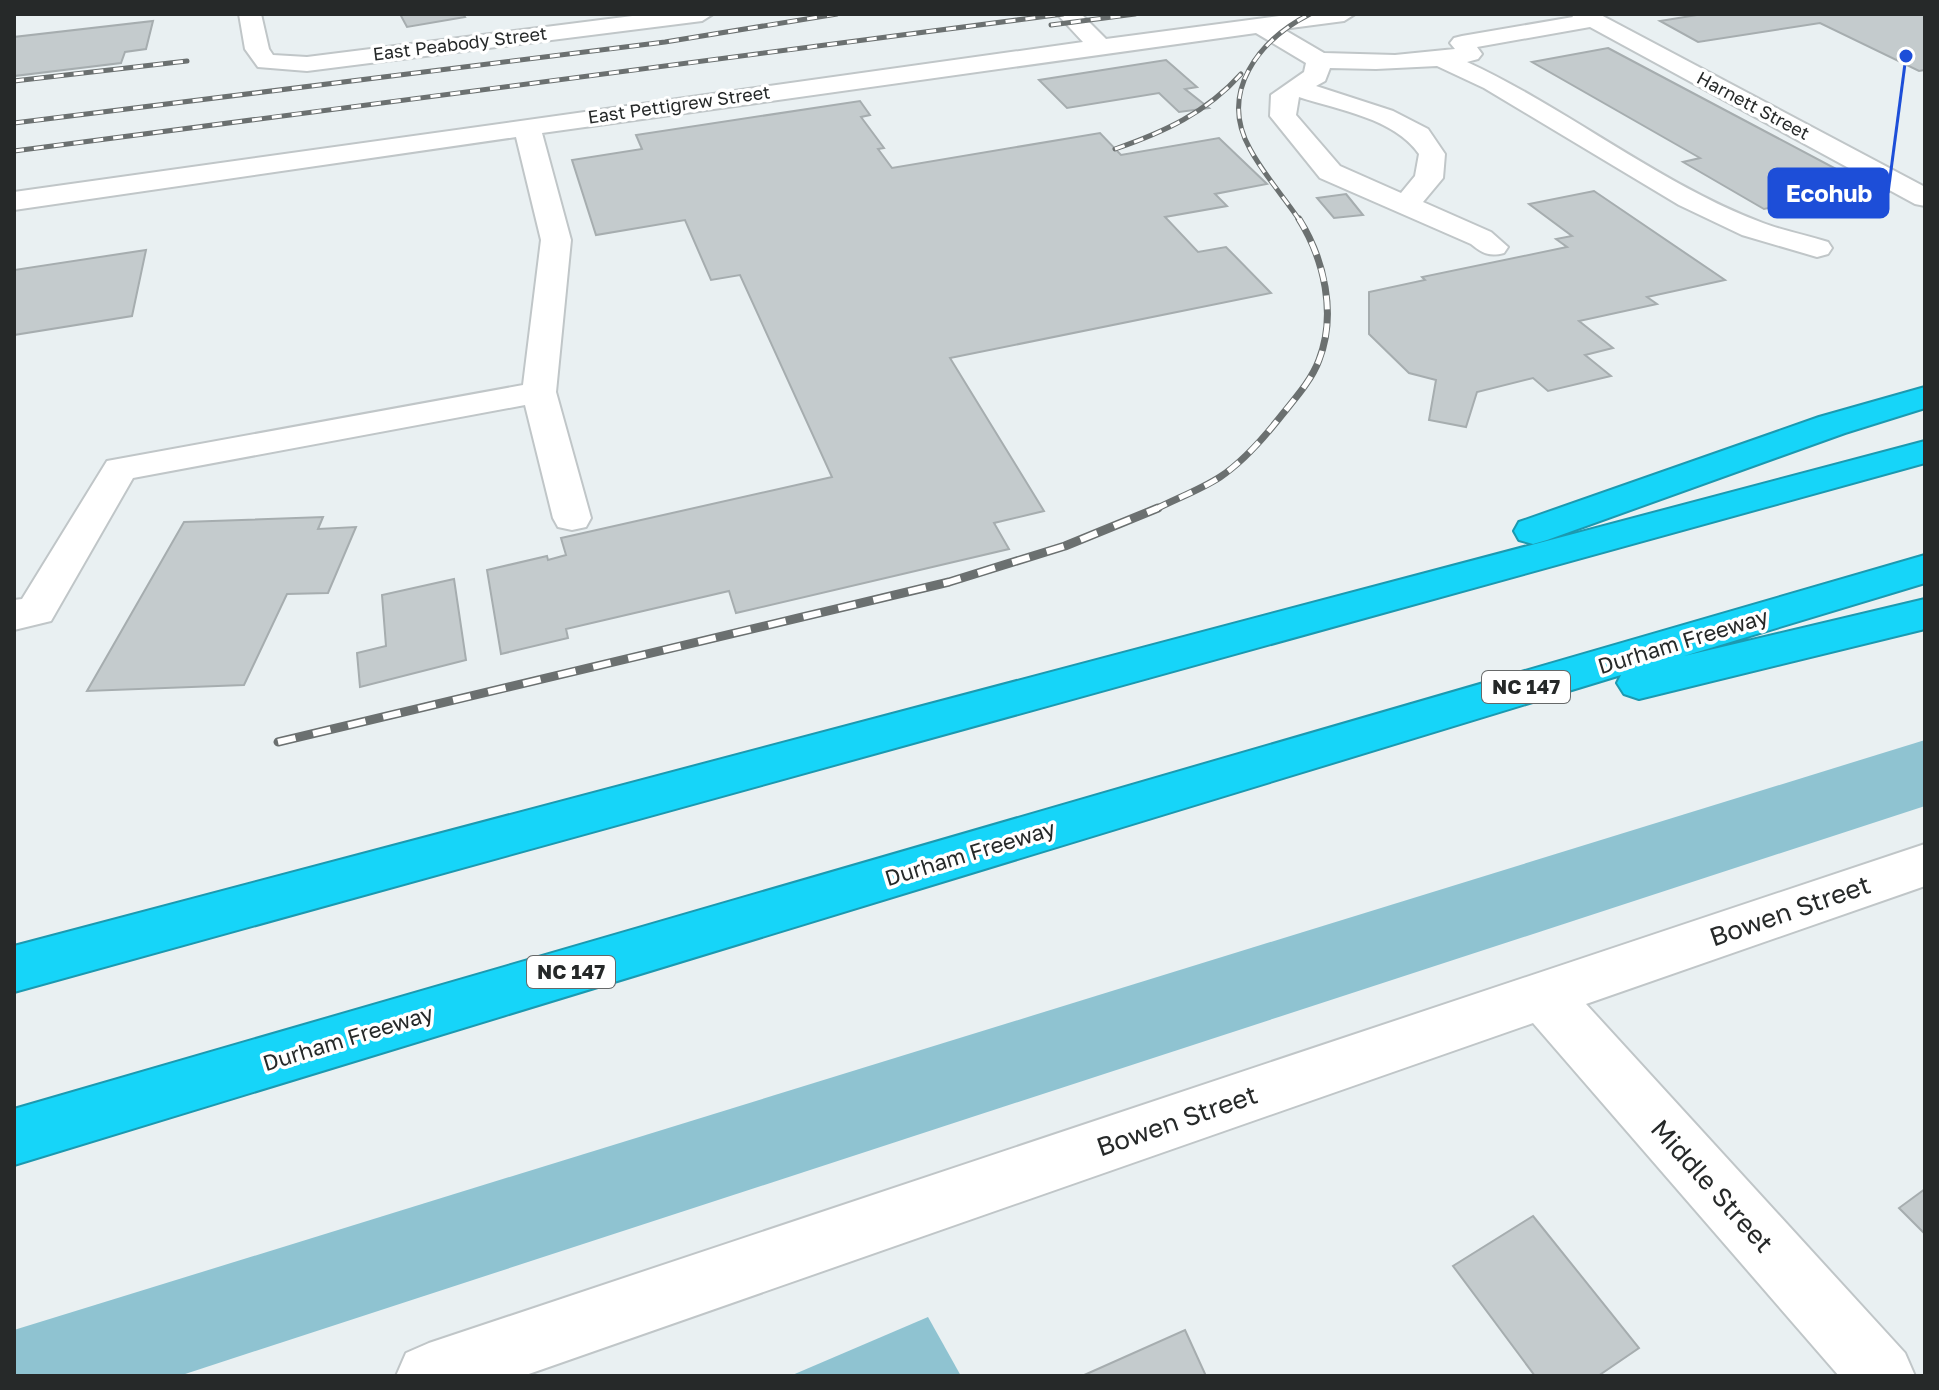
<svg xmlns="http://www.w3.org/2000/svg" width="1939" height="1390" font-family="'Golos Text',sans-serif">
<rect width="100%" height="100%" fill="#e9f0f2"/>
<g fill="#8fc3d1">
<path d="M1925 740V806L179 1376H14V1330Z"/>
<path d="M928 1317 961 1376H790Z"/>
</g>
<g fill="#c4cbcd" stroke="#a6adaf" stroke-width="2">
<path d="M400 14H463L465 17 407 27Z"/>
<path d="M1703 14H1925V70L1919 71 1820 23 1698 42 1660 21Z"/>
<path d="M153 21 146 49 125 52 121 63 14 76V37Z"/>
<path d="M1608 48 1870 187 1786 207 1782 205 1764 209 1683 162 1700 158 1532 62Z"/>
<path d="M1166 60 1197 87 1185 89 1209 108 1179 112 1159 93 1067 108 1039 80Z"/>
<path d="M860 101 870 115 861 117 884 148 878 149 892 168 1100 133 1121 155 1219 138 1267 184 1215 194 1227 206 1165 217 1198 252 1226 247 1271 293 950 358 1044 511 994 523 1009 549 736 613 729 591 566 629 568 638 501 654 487 570 547 556 548 560 566 555 561 538 832 477 740 275 711 280 685 220 596 235 572 160 642 149 636 135Z"/>
<path d="M1594 191 1725 280 1647 297 1657 304 1579 321 1613 348 1585 355 1611 376 1548 391 1533 378 1477 392 1466 427 1429 420 1436 380 1409 373 1369 334V292L1425 280 1422 277 1567 247 1556 239 1572 236 1529 204Z"/>
<path d="M1346 194 1363 215 1334 218 1317 198Z"/>
<path d="M146 250 132 316 14 335V270Z"/>
<path d="M323 517 318 529 356 527 328 593 287 594 244 685 87 691 184 522Z"/>
<path d="M454 579 466 660 360 687 357 653 386 646 382 595Z"/>
<path d="M1925 1189V1234L1899 1208Z"/>
<path d="M1533 1216 1639 1348 1598 1376H1535L1453 1266Z"/>
<path d="M1185 1330 1206 1376H1082Z"/>
</g>
<g fill="none" stroke-linecap="round" stroke-linejoin="round">
<g stroke="#c0c6c8" stroke-width="4">
<g id="minor">
<path d="M239 14H261L269 49 273 55 307 57 648 14H713L702 21 307 71 258 67 245 49Z"/>
<path d="M1057 14H1081L1106 39 1294 14H1355L1344 21 1283 29 1324 53 1395 55 1455 49 1450 43 1454 38 1462 36 1573 17 1571 14H1599L1925 187V206L1915 204 1590 27 1477 47 1482 54 1478 59 1467 62C1567 108 1661 185 1763 223 1784 231 1806 235 1828 242L1832 248 1828 254 1817 257 1742 235 1679 205 1484 88 1437 66 1376 69 1330 68 1325 81 1316 86 1393 111 1428 129 1445 154 1443 178 1423 202 1491 232 1508 247 1504 253C1489 257 1482 253 1471 244L1320 178 1270 116 1271 95 1304 72 1306 63 1256 33 542 133 571 240 556 392 591 518 586 527 572 530 558 527 553 518 525 405 133 478 51 621 14 630V600L22 599 107 461 523 385 541 240 516 137 14 210V192L1083 42ZM1299 97C1338 110 1394 118 1419 154L1415 176 1401 193 1340 166 1296 115Z"/>
<path d="M1925 844V886L1586 1004 1905 1353 1915 1376H1839L1533 1023 523 1376H396L406 1353 429 1343Z"/>
</g>
</g>
<g stroke="#1c99b0" stroke-width="4">
<g id="highway">
<path d="M1925 387V408L1845 433 1547 540 1533 544 1519 540 1514 531 1519 522 1819 417Z"/>
<path d="M1925 441V463L14 992V946Z"/>
<path d="M1925 555V583L1684 656 1925 599V629L1639 699 1624 694 1617 683 1621 675 14 1165V1109Z"/>
</g>
</g>
<use href="#minor" fill="#fff" fill-rule="evenodd"/>
<use href="#highway" fill="#16d5f9" fill-rule="evenodd"/>
<g stroke="#6b7070" stroke-width="5">
<g id="rail-far2">
<path d="M1051 25 1135 14"/>
<path d="M14 81 187 61"/>
<path d="M14 123 665 42 837 14"/>
<path d="M1115 149C1164 132 1206 113 1241 74"/>
<path d="M14 151 1063 14"/>
<path d="M1300 221C1284 197 1264 175 1250 149 1218 92 1259 40 1310 14"/>
</g>
</g>
<g stroke="#6b7070" stroke-width="7">
<path id="rail-far1" d="M1154 510C1175 499 1200 490 1220 477 1241 463 1261 441 1277 421 1291 403 1311 382 1319 360 1337 314 1324 259 1299 219"/>
</g>
<g stroke="#6b7070" stroke-width="9">
<path id="rail" d="M278 742 949 582 1065 546 1158 508"/>
</g>
<use href="#rail-far2" stroke="#fff" stroke-width="3" stroke-dasharray="10" stroke-linecap="butt"/>
<use href="#rail-far1" stroke="#fff" stroke-width="5" stroke-dasharray="14" stroke-linecap="butt"/>
<use href="#rail" stroke="#fff" stroke-width="6" stroke-dasharray="18" stroke-linecap="butt"/>
</g>
<g text-anchor="middle" stroke-width="7" stroke-linejoin="round" paint-order="stroke">
<g font-size="18" fill="#262929" stroke="#fff">
<text transform="translate(460 44) rotate(-7)" y="6">East Peabody Street</text>
<text transform="translate(679 105) rotate(-8)" y="6">East Pettigrew Street</text>
<text transform="translate(1753 106) rotate(28)" y="6">Harnett Street</text>
</g>
<g fill="#fff" stroke="#676969" stroke-width="2">
<rect x="1482" y="671" width="88" height="32" rx="6"/>
<rect x="527" y="956" width="88" height="32" rx="6"/>
</g>
<g font-size="20" font-weight="bold" fill="#262929">
<text x="1526" y="694">NC 147</text>
<text x="571" y="979">NC 147</text>
</g>
<g font-size="22" fill="#262929" stroke="#fff">
<text transform="translate(1683 641) rotate(-17)" y="8">Durham Freeway</text>
<text transform="translate(970 853) rotate(-17)" y="8">Durham Freeway</text>
<text transform="translate(348 1038) rotate(-17)" y="8">Durham Freeway</text>
</g>
<g font-size="26" fill="#262929" stroke="#fff">
<text transform="translate(1790 911) rotate(-19)" y="9">Bowen Street</text>
<text transform="translate(1177 1121) rotate(-19)" y="9">Bowen Street</text>
<text transform="translate(1712 1186) rotate(48)" y="9">Middle Street</text>
</g>
</g>
<path fill="none" stroke="#1d4ed8" stroke-width="3" d="M1906 56L1888 193"/>
<circle fill="#1d4ed8" stroke="#fff" stroke-width="3" cx="1906" cy="56" r="8"/>
<rect fill="#1d4ed8" stroke="#1d4ed8" stroke-width="3" x="1769" y="169" width="119" height="48" rx="8"/>
<g font-size="24" text-anchor="middle" font-weight="bold" fill="#fff">
<text x="1829" y="202">Ecohub</text>
</g>
<rect width="1939" height="1390" fill="none" stroke="#262929" stroke-width="32"/>
</svg>
